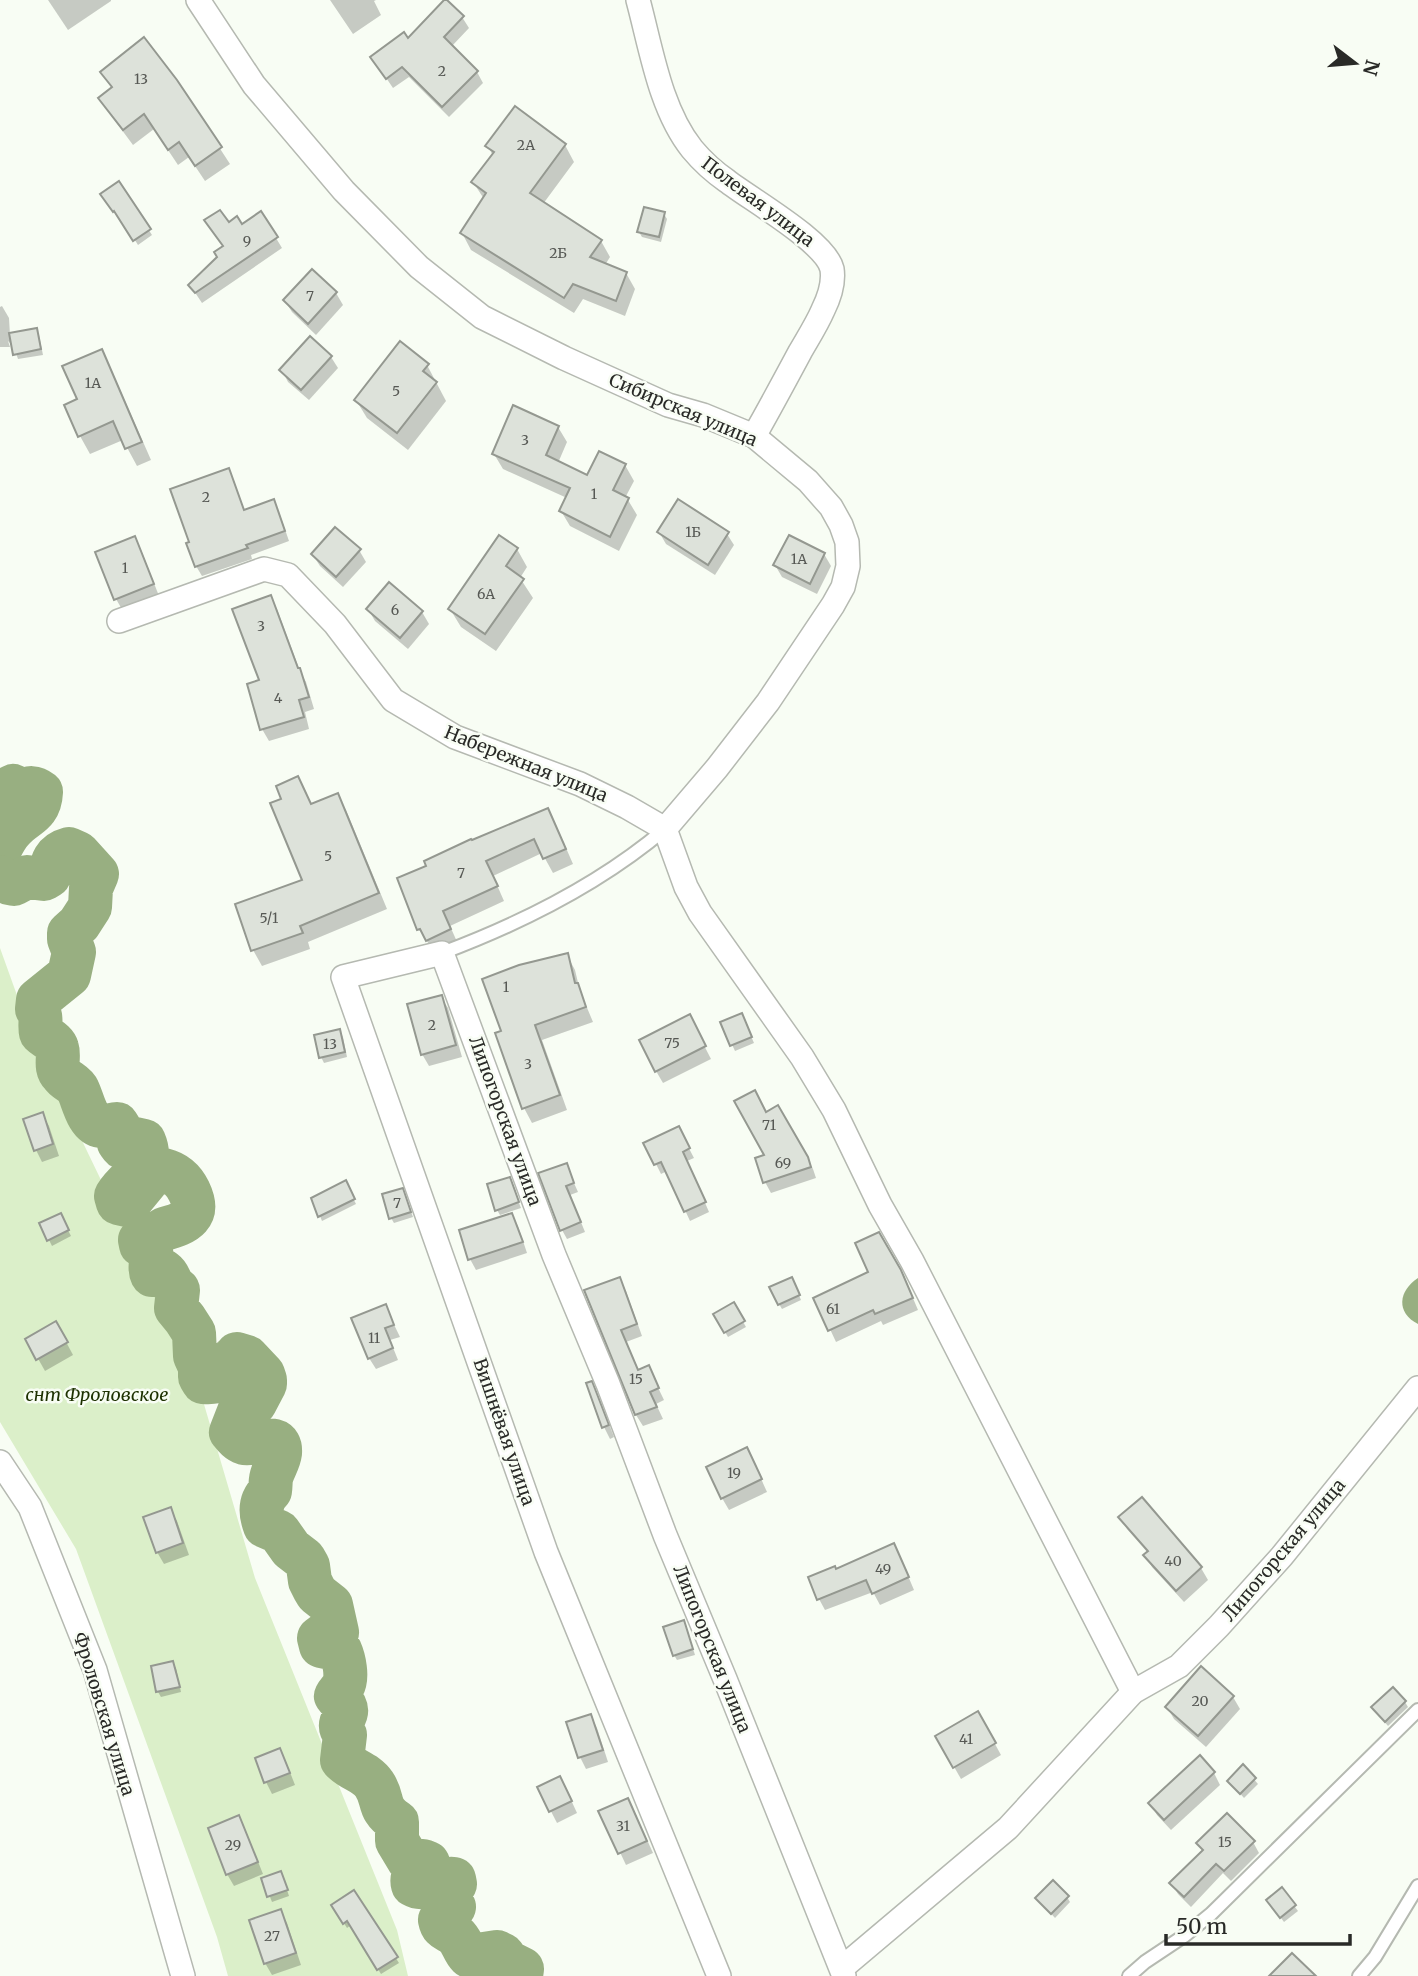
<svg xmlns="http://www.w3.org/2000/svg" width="1418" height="1976" font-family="Merriweather,serif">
<rect width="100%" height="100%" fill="#f8fdf4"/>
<path fill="#dbefc9" d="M0 948 32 1037 196 1377 255 1578 397 1930 408 1976H228L217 1937 76 1549 0 1422Z"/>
<path fill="#98af81" d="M1418 1278V1324C1396 1313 1398 1291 1418 1278Z"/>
<g fill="#0003">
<path d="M48 0H111V1L68 30Z"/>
<path d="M330 0H376L374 1 381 15 353 34Z"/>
<path d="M462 17 469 28 452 46 477 72 483 83 449 117 409 77 393 88 372 57Z"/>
<path d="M102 72 176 81 230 164 205 181 189 157 178 165 154 129 133 145 110 114 100 98 112 89Z"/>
<path d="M515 109 565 145 574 162 543 204 601 241 610 257 605 265 626 273 635 289 625 316 583 299 574 313 471 250 462 233 484 199 473 182 493 156 488 146Z"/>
<path d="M118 183 152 235 138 245 119 215 117 216 105 200Z"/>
<path d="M664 214 667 219 661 242 642 237 639 232Z"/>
<path d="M228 224 242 226 276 238 282 248 202 303 190 285 219 257 224 247Z"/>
<path d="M336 293 343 305 316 335 292 312 285 301Z"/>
<path d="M2 306 9 318 10 335 36 330 39 335 43 355 18 359 14 347 8 341 10 347H0V307Z"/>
<path d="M101 351 111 369 151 460 137 466 123 440 90 454 80 436 79 400Z"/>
<path d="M331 357 338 368 309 400 288 382 282 370Z"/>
<path d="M427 365 446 401 408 450 367 418 356 400Z"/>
<path d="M558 427 567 442 558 463 588 478 625 465 634 481 625 498 628 500 637 515 619 551 570 526 561 511 567 498 503 469 494 454Z"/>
<path d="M228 471 234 481 245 512 273 502 279 512 289 541 251 555 252 559 202 576 196 566Z"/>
<path d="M659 532 727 534 734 545 715 575 666 544Z"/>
<path d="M134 539 141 550 159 596 123 611 116 599 98 553Z"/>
<path d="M517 549 527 567 520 578 533 598 496 651 461 627 450 609Z"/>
<path d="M359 550 366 562 343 587 320 566 313 555Z"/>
<path d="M824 554 831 566 817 594 782 577 775 565Z"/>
<path d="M270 597 277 609 300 671 306 682 314 709 305 712 309 729 269 741 262 729 261 681Z"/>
<path d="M368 609 422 612 429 624 408 649 375 621Z"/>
<path d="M297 778 312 805 337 795 346 810 387 909 308 942 310 949 262 966 253 950 304 881 284 800Z"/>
<path d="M548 810 556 825 573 864 553 873 542 853 493 876 504 901 450 926 458 944 436 955 419 929 429 867Z"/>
<path d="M567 955 575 970 580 991 593 1022 542 1040 567 1110 532 1123 524 1108 503 1032Z"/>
<path d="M441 997 448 1008 462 1057 429 1066 422 1054Z"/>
<path d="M744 1020 754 1043 735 1051 722 1023Z"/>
<path d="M694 1026 711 1059 663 1083 656 1071Z"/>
<path d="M340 1031 343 1037 347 1057 324 1063 321 1057Z"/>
<path d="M778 1107 813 1169 816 1178 771 1193 765 1182 767 1156 766 1114Z"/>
<path d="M42 1114 49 1126 59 1156 42 1162 36 1150Z"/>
<path d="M682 1135 694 1158 687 1161 709 1212 690 1221 667 1171 661 1174 646 1144Z"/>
<path d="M566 1165 578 1192 570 1195 585 1232 567 1239 562 1230Z"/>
<path d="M345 1183 356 1204 322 1221 313 1199Z"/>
<path d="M512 1185 521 1208 500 1215 497 1210Z"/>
<path d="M405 1195 413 1217 394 1223 391 1218Z"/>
<path d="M60 1215 71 1236 52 1246 41 1224Z"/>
<path d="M512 1215 518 1226 527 1253 476 1270 470 1259Z"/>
<path d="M619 1279 626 1291 642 1336 626 1342 639 1371 648 1367 664 1400 656 1404 663 1419 643 1426 636 1415 586 1291Z"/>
<path d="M794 1284 801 1300 782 1309 779 1304Z"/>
<path d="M907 1284 918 1310 883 1325 881 1321 836 1342 816 1299Z"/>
<path d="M733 1304 746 1327 728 1337 715 1315Z"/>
<path d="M385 1306 400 1337 390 1340 398 1360 376 1369 369 1358Z"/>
<path d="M56 1323 73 1355 45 1371 27 1339Z"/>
<path d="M591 1383 598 1395 614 1437 610 1439 604 1427Z"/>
<path d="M753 1461 767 1492 729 1510 722 1498Z"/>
<path d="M1141 1499 1201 1568 1208 1580 1184 1602 1152 1567 1146 1555 1148 1553 1127 1529 1121 1517Z"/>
<path d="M170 1509 177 1521 189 1555 164 1564 157 1552Z"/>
<path d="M900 1557 914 1590 880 1605 873 1592 825 1610 819 1599 836 1571Z"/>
<path d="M686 1627 695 1655 677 1660 674 1655Z"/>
<path d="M173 1663 176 1668 181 1692 161 1697 158 1692Z"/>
<path d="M1233 1697 1240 1709 1206 1747 1174 1719 1167 1707Z"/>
<path d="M1405 1702 1408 1707 1388 1726 1373 1708Z"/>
<path d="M978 1713 1001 1755 961 1779 937 1737Z"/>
<path d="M591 1716 597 1728 608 1762 586 1769 580 1757Z"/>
<path d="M279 1750 286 1762 295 1785 272 1794 266 1782Z"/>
<path d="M1243 1767 1258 1784 1244 1798 1229 1781Z"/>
<path d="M1214 1773 1220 1785 1171 1830 1157 1815 1150 1803Z"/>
<path d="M539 1788 566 1789 577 1813 557 1823Z"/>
<path d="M634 1811 653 1853 626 1865 601 1812Z"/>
<path d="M239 1818 245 1829 263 1874 234 1886 227 1874Z"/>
<path d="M1253 1842 1259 1853 1231 1881 1223 1873 1191 1907 1178 1894 1172 1884 1203 1852 1198 1843Z"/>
<path d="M283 1878 289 1896 272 1902 263 1879Z"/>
<path d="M1282 1890 1298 1911 1284 1922 1272 1906Z"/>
<path d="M354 1893 399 1963 381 1974 351 1925 347 1928 333 1906Z"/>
<path d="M1067 1897 1070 1902 1055 1918 1038 1899Z"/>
<path d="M280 1911 287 1923 301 1965 272 1975 265 1963Z"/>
</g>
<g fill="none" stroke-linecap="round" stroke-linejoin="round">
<g stroke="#98af81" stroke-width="44">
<path d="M0 793 13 786 23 791C29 787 35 787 41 792 40 815 25 815 13 829 7 835 3 843 0 849"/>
<path d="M0 877 9 883 14 884 27 877 44 879 49 876C52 862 54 853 69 849L78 853 97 874 91 888 90 907 79 924 69 933V939L74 952 69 975 38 1000 37 1009C43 1017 39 1025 41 1033 46 1038 55 1041 57 1048 60 1057 54 1067 62 1075 66 1081 75 1083 78 1090 83 1100 87 1124 101 1126 106 1127 112 1124 117 1124L122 1132 119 1143 122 1147 128 1146 135 1139 144 1141C156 1169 129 1174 116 1196L118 1203 127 1205 150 1177 164 1170C176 1173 183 1179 189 1191 201 1216 186 1223 164 1229 161 1231 158 1234 155 1235 151 1237 147 1236 143 1236L140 1240 141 1245 151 1251C153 1260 148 1267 152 1275H157L161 1270C171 1274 169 1285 178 1290L176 1308 185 1319 194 1333 195 1356 200 1367V1377L203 1382C225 1384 220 1376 228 1363 229 1361 236 1356 237 1354L247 1357 263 1374 265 1380V1384L255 1403 240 1409 231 1432C235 1437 238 1441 244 1443 255 1446 282 1430 280 1453 279 1461 274 1468 272 1475 270 1480 271 1485 270 1491 260 1501 260 1513 265 1526L279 1532 291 1549 304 1559 308 1566 310 1581 314 1589 317 1594 331 1605 337 1632 332 1637 323 1635 319 1638 321 1646 340 1650C344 1659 348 1677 343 1686 341 1690 338 1692 336 1696 338 1699 342 1702 345 1706 351 1718 333 1720 345 1735L342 1760C351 1770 366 1772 374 1784 385 1800 376 1808 397 1822V1841L409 1861H423L428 1863V1869C418 1871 410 1874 413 1885 427 1893 439 1877 454 1879L455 1884 445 1889 446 1895 454 1907 440 1920C442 1931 449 1929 456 1936 462 1941 463 1950 469 1956L479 1958 484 1954 497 1952 503 1955 508 1962 522 1969 521 1976"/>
</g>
</g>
<g fill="#dde2da" stroke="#949890" stroke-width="2">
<path d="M444 0H447L464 16 444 37 478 71 442 107 402 67 386 79 370 57 404 32 408 38Z"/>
<path d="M144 37 177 80 222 147 195 166 179 142 168 150 144 114 123 130 98 98 112 87 100 72Z"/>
<path d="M515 106 566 144 530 193 602 240 590 257 627 272 616 301 573 284 564 298 460 233 486 193 471 182 494 152 485 146Z"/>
<path d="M119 181 151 229 133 241 114 211 113 212 100 194Z"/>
<path d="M644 207 665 212 659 237 637 232Z"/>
<path d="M220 210 229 222 237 216 242 224 261 211 278 237 195 293 188 285 217 257 214 252 223 246 204 220Z"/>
<path d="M312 269 337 292 308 324 283 300Z"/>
<path d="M37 328 41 349 13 355 9 333Z"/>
<path d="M310 336 332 356 301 390 279 370Z"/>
<path d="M400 341 429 364 423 371 437 382 397 433 354 400Z"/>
<path d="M102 349 142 442 125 449 113 421 78 437 64 405 77 399 62 366Z"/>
<path d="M513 405 559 426 546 455 587 475 599 451 626 464 613 490 629 498 610 537 559 511 570 488 492 454Z"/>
<path d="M229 468 244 510 274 499 285 531 246 545 248 548 195 567 186 543 189 542 170 489Z"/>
<path d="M678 499 729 532 708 565 657 532Z"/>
<path d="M335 527 361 549 336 577 311 554Z"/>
<path d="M499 535 518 548 506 566 524 579 485 634 448 609Z"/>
<path d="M789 535 825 553 810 584 773 565Z"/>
<path d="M135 536 154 584 114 600 95 552Z"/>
<path d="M389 582 423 611 400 638 366 609Z"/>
<path d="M271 595 298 668H300L309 697 299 700 304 717 260 730 247 684 259 680 232 609Z"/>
<path d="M298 776 311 804 338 793 379 893 300 926 303 933 251 951 235 904 302 880 270 803 281 799 276 786Z"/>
<path d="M548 808 566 849 543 859 534 839 486 861 498 886 443 911 451 929 426 941 420 929 417 930 397 878 426 866 424 861 471 839 472 840Z"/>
<path d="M568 953 575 983H578L586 1007 535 1025 560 1095 522 1109 495 1033 501 1031 482 979 519 965Z"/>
<path d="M442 995 456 1045 421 1055 407 1004Z"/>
<path d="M742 1013 752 1037 730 1046 720 1022Z"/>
<path d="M690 1014 706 1046 655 1072 639 1040Z"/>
<path d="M340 1029 345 1052 319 1058 314 1035Z"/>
<path d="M755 1090 766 1112 778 1105 808 1157 811 1167 763 1183 755 1158 764 1155 734 1101Z"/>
<path d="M43 1112 53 1144 34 1151 23 1119Z"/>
<path d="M679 1126 690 1148 683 1152 706 1202 684 1212 661 1162 654 1165 643 1143Z"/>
<path d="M567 1163 574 1183 566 1186 581 1222 560 1231 538 1173Z"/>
<path d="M510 1177 519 1202 495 1211 487 1184Z"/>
<path d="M346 1180 355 1199 318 1217 311 1198Z"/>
<path d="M403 1188 411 1212 389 1219 382 1194Z"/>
<path d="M61 1213 69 1230 47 1241 39 1223Z"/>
<path d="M512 1213 523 1242 468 1260 459 1230Z"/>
<path d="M879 1232 901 1270 913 1298 875 1314 873 1310 828 1331 813 1298 868 1272 855 1243Z"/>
<path d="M620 1277 637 1324 621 1330 638 1370 649 1365 659 1388 650 1392 657 1407 635 1415 584 1290Z"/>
<path d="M792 1277 800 1295 778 1305 769 1287Z"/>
<path d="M734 1302 745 1321 724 1333 713 1314Z"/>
<path d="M386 1304 394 1325 385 1328 393 1348 368 1359 351 1318Z"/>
<path d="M56 1321 68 1342 36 1360 25 1339Z"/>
<path d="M592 1381 609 1425 602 1428 586 1383Z"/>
<path d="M747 1447 762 1479 721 1499 706 1467Z"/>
<path d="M1142 1497 1202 1567 1176 1591 1143 1555 1148 1551 1118 1517Z"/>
<path d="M171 1507 183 1543 156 1553 143 1517Z"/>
<path d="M894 1543 909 1577 872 1594 866 1580 817 1600 808 1577 835 1566 836 1569Z"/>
<path d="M684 1620 693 1649 673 1656 663 1627Z"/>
<path d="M173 1661 180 1687 156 1692 151 1666Z"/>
<path d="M1201 1666 1234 1696 1198 1736 1165 1707Z"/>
<path d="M1393 1687 1406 1701 1385 1722 1371 1707Z"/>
<path d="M978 1711 996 1743 953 1768 935 1736Z"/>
<path d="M591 1714 603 1750 578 1758 566 1722Z"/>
<path d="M280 1748 290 1773 264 1783 255 1758Z"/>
<path d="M1200 1755 1215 1772 1164 1820 1148 1803Z"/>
<path d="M1243 1764 1256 1778 1240 1794 1227 1781Z"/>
<path d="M560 1776 572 1801 549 1812 537 1787Z"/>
<path d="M628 1798 647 1841 618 1854 598 1811Z"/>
<path d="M1227 1813 1255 1841 1224 1871 1216 1864 1184 1897 1169 1883 1203 1850 1196 1843Z"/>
<path d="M239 1815 258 1862 226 1875 208 1828Z"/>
<path d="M281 1871 288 1890 267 1897 261 1878Z"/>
<path d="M1053 1880 1069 1896 1051 1914 1035 1898Z"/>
<path d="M1282 1887 1296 1905 1280 1918 1266 1900Z"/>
<path d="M354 1890 398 1957 377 1970 347 1921 343 1924 331 1905Z"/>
<path d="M281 1909 296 1953 264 1964 249 1920Z"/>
<path d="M1292 1953 1316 1976H1269Z"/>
</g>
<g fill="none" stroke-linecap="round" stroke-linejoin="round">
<g stroke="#b5b9b1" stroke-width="16">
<g id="service">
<path d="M442 953C522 923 600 884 665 829"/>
<path d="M1129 1976 1145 1962 1184 1936 1211 1914 1418 1710"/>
<path d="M1359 1976 1375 1957 1418 1886"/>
</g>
</g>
<g stroke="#b5b9b1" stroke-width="26">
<g id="minor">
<path d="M198 0 254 85 344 191 419 267 482 317 564 358 668 405 703 415 754 436 808 481 831 507 841 525 847 542 848 566 843 587 833 605 768 702 717 768 665 829"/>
<path d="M638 0C651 48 660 109 692 149 702 161 714 172 727 181 750 199 826 242 832 269 834 282 829 298 823 310 817 324 808 338 800 352 785 380 770 408 754 436"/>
<path d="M119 621 264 569 288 575 335 624 393 700 455 737 580 784 627 807 665 829"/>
<path d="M665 829 686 887 700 913 802 1057 834 1110 880 1205 912 1261 1133 1692"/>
<path d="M0 1462 30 1507 95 1670 183 1976"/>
<path d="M842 1968 1008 1828 1133 1692 1179 1666 1219 1626 1282 1556 1418 1388"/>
<path d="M719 1976 546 1552 343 977 442 953 554 1255 608 1384 665 1535 725 1679 844 1976"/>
</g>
</g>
<use href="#service" stroke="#fff" stroke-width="12"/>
<use href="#minor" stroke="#fff" stroke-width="23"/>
</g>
<g text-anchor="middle" stroke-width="5" stroke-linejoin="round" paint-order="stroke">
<g font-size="14" fill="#565854">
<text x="442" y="76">2</text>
<text x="141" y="84">13</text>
<text x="526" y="150">2А</text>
<text x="247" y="246">9</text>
<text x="558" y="258">2Б</text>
<text x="310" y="301">7</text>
<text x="93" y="388">1А</text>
<text x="396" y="396">5</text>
<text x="525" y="445">3</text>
<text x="594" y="499">1</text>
<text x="206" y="502">2</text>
<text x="693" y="537">1Б</text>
<text x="799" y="564">1А</text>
<text x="125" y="573">1</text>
<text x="486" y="599">6А</text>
<text x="395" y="615">6</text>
<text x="261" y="631">3</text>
<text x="278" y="703">4</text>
<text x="328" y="861">5</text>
<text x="461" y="878">7</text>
<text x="269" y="923">5/1</text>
<text x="506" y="992">1</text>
<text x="432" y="1030">2</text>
<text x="672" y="1048">75</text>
<text x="330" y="1049">13</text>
<text x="528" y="1069">3</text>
<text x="769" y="1130">71</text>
<text x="783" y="1168">69</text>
<text x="397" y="1208">7</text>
<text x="833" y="1314">61</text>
<text x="374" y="1343">11</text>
<text x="636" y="1384">15</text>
<text x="734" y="1478">19</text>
<text x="1173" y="1566">40</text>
<text x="883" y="1574">49</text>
<text x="1200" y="1706">20</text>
<text x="966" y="1744">41</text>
<text x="623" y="1831">31</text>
<text x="1225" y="1847">15</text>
<text x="233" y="1850">29</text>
<text x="272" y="1941">27</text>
</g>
<g font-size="18" fill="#292a27" stroke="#f8fdf4">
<text transform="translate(758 202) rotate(37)" y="6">Полевая улица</text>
<text transform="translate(683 410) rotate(23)" y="6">Сибирская улица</text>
<text transform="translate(526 764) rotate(22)" y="6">Набережная улица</text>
<text transform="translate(505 1121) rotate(70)" y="6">Липогорская улица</text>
<text transform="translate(504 1432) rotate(71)" y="6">Вишнёвая улица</text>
<text transform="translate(1284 1550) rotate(-50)" y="6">Липогорская улица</text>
<text transform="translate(712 1649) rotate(68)" y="6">Липогорская улица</text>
<text transform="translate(104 1714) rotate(73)" y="6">Фроловская улица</text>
</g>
<g font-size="18" font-style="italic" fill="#1d3100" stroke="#f8fdf4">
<text x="97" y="1401">снт Фроловское</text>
</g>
</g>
<g transform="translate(1355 63) rotate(106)" stroke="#f8fdf4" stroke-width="5" paint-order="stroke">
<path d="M0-5L12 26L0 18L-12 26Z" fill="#292a27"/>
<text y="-10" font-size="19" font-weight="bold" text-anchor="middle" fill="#292a27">N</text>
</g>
<path d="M1166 1934v10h184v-10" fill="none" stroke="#292a27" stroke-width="3.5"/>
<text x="1176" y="1934" font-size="21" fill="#292a27" stroke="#f8fdf4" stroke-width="5" paint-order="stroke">50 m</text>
</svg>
